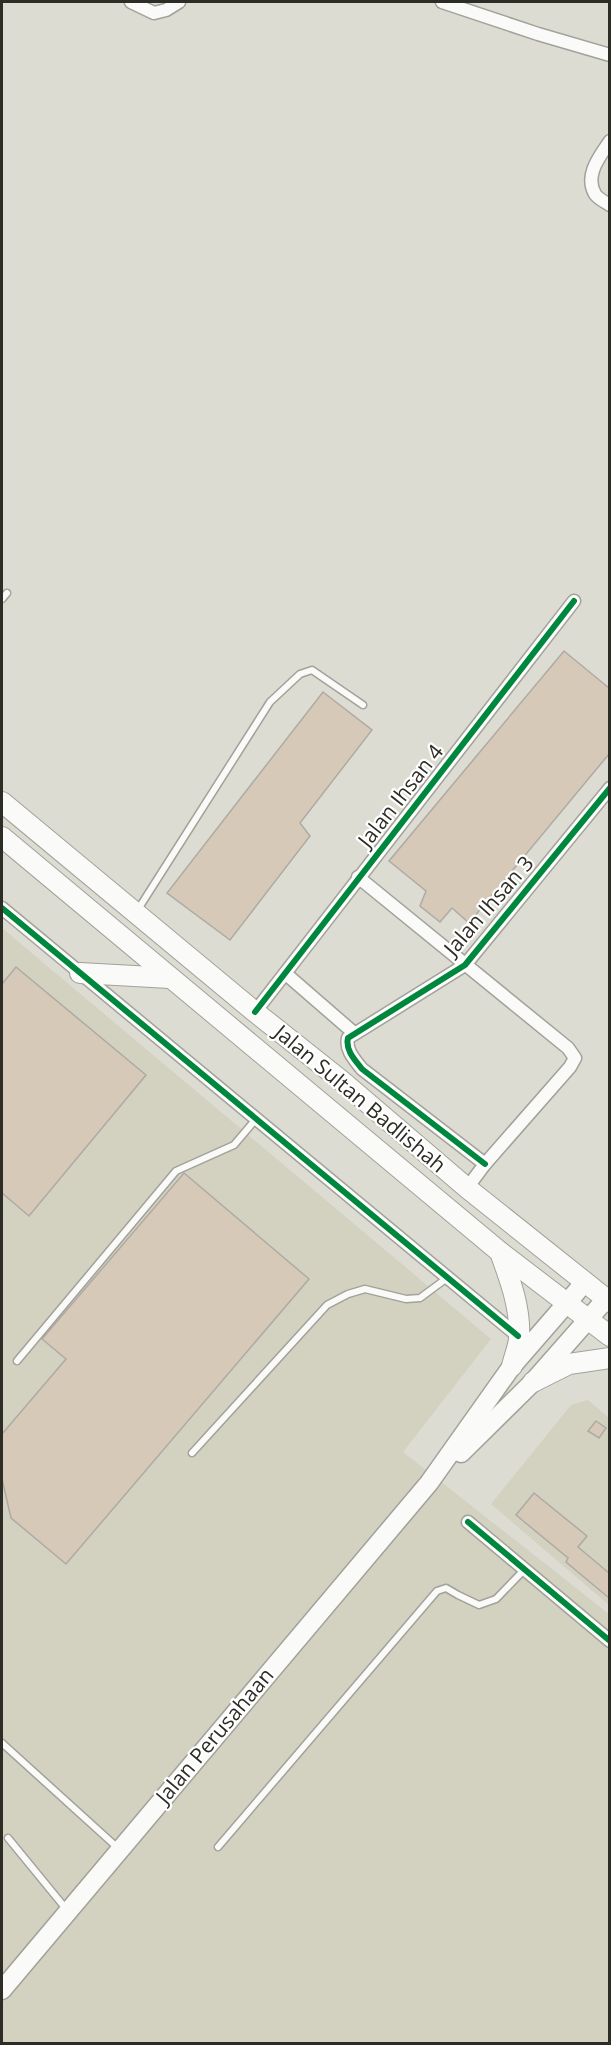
<svg xmlns="http://www.w3.org/2000/svg" width="611" height="2045" font-family="'Open Sans',sans-serif">
<rect width="100%" height="100%" fill="#dddcd2"/>
<g fill="#d3d1c0">
<path d="M2 928 491 1339 403 1452 609 1614V2043H2V1618L3 1617 2 1608Z"/>
<path d="M588 1400 609 1418V1605L491 1504 571 1405Z"/>
</g>
<g fill="#d6c9b8" stroke="#aeaaa4" stroke-width="1.5">
<path d="M564 651 609 688V754L469 923 452 908 440 922 420 906 426 891 389 861Z"/>
<path d="M323 692 372 730 300 823 310 836 230 940 167 893Z"/>
<path d="M16 967 146 1075 29 1216 2 1193V984Z"/>
<path d="M184 1173 309 1279 66 1564 11 1518 2 1479V1434L66 1359 42 1339Z"/>
<path d="M596 1421 606 1428 599 1438 588 1431Z"/>
<path d="M534 1493 587 1536 578 1547 609 1573V1598L566 1562 568 1558 516 1515Z"/>
</g>
<g fill="none" stroke-linecap="round" stroke-linejoin="round">
<g stroke="#a2a19a" stroke-width="9">
<g id="service">
<path d="M2 599 7 593"/>
<path d="M137 911 270 702 300 674 312 670 363 705"/>
<path d="M17 1361 176 1171 234 1145 256 1119"/>
<path d="M192 1453 327 1305 348 1294 365 1289 406 1299 420 1298 447 1278"/>
<path d="M2 1743 119 1849"/>
<path d="M8 1838 67 1910"/>
<path d="M218 1847 437 1591 446 1588 458 1595 479 1605 496 1599 524 1570"/>
</g>
</g>
<g stroke="#a2a19a" stroke-width="15">
<g id="minor">
<path d="M131 2 154 13 166 10 179 2"/>
<path d="M442 2 538 34 610 55"/>
<path d="M610 141C600 156 584 175 595 194 597 198 605 202 610 205"/>
<path d="M358 877 568 1048 575 1058 570 1067 485 1164 467 1188"/>
<path d="M2 908 518 1336"/>
<path d="M286 974 354 1033"/>
<path d="M255 1012 574 601"/>
<path d="M485 1164 362 1069C355 1060 345 1050 348 1038L465 965 610 788"/>
<path d="M468 1522 610 1641"/>
</g>
</g>
<g stroke="#a2a19a" stroke-width="21">
<g id="secondary">
<path d="M461 1453 533 1382 606 1299"/>
<path d="M2 1990 429 1483 512 1366 585 1282"/>
</g>
</g>
<g stroke="#a2a19a" stroke-width="22">
<g id="primary">
<path d="M2 802 255 1012 342 1081 467 1188 610 1302"/>
<path d="M2 837 500 1252 610 1336"/>
<path d="M80 973 170 978"/>
<path d="M500 1252C510 1280 521 1308 519 1339 518 1348 514 1357 512 1366"/>
<path d="M533 1382 569 1364 610 1358"/>
</g>
</g>
<use href="#service" stroke="#fafaf8" stroke-width="6"/>
<use href="#minor" stroke="#fafaf8" stroke-width="12"/>
<use href="#secondary" stroke="#fafaf8" stroke-width="18"/>
<use href="#primary" stroke="#fafaf8" stroke-width="20"/>
<g stroke="#fff" stroke-width="10">
<g id="cycleway">
<path d="M2 908 518 1336"/>
<path d="M255 1012 574 601"/>
<path d="M485 1164 362 1069C355 1060 345 1050 348 1038L465 965 610 788"/>
<path d="M468 1522 610 1641"/>
</g>
</g>
<use href="#cycleway" stroke="#00873e" stroke-width="6"/>
</g>
<g text-anchor="middle" stroke-width="4.5" stroke-linejoin="round" paint-order="stroke">
<g font-size="21" fill="#2d2c25" stroke="#fff">
<text transform="translate(401 796) rotate(-52)" y="7">Jalan Ihsan 4</text>
<text transform="translate(489 906) rotate(-49)" y="7">Jalan Ihsan 3</text>
<text transform="translate(360 1099) rotate(40)" y="7">Jalan Sultan Badlishah</text>
<text transform="translate(215 1736) rotate(-50)" y="7">Jalan Perusahaan</text>
</g>
</g>
<rect width="611" height="2045" fill="none" stroke="#2d2c25" stroke-width="6"/>
</svg>
